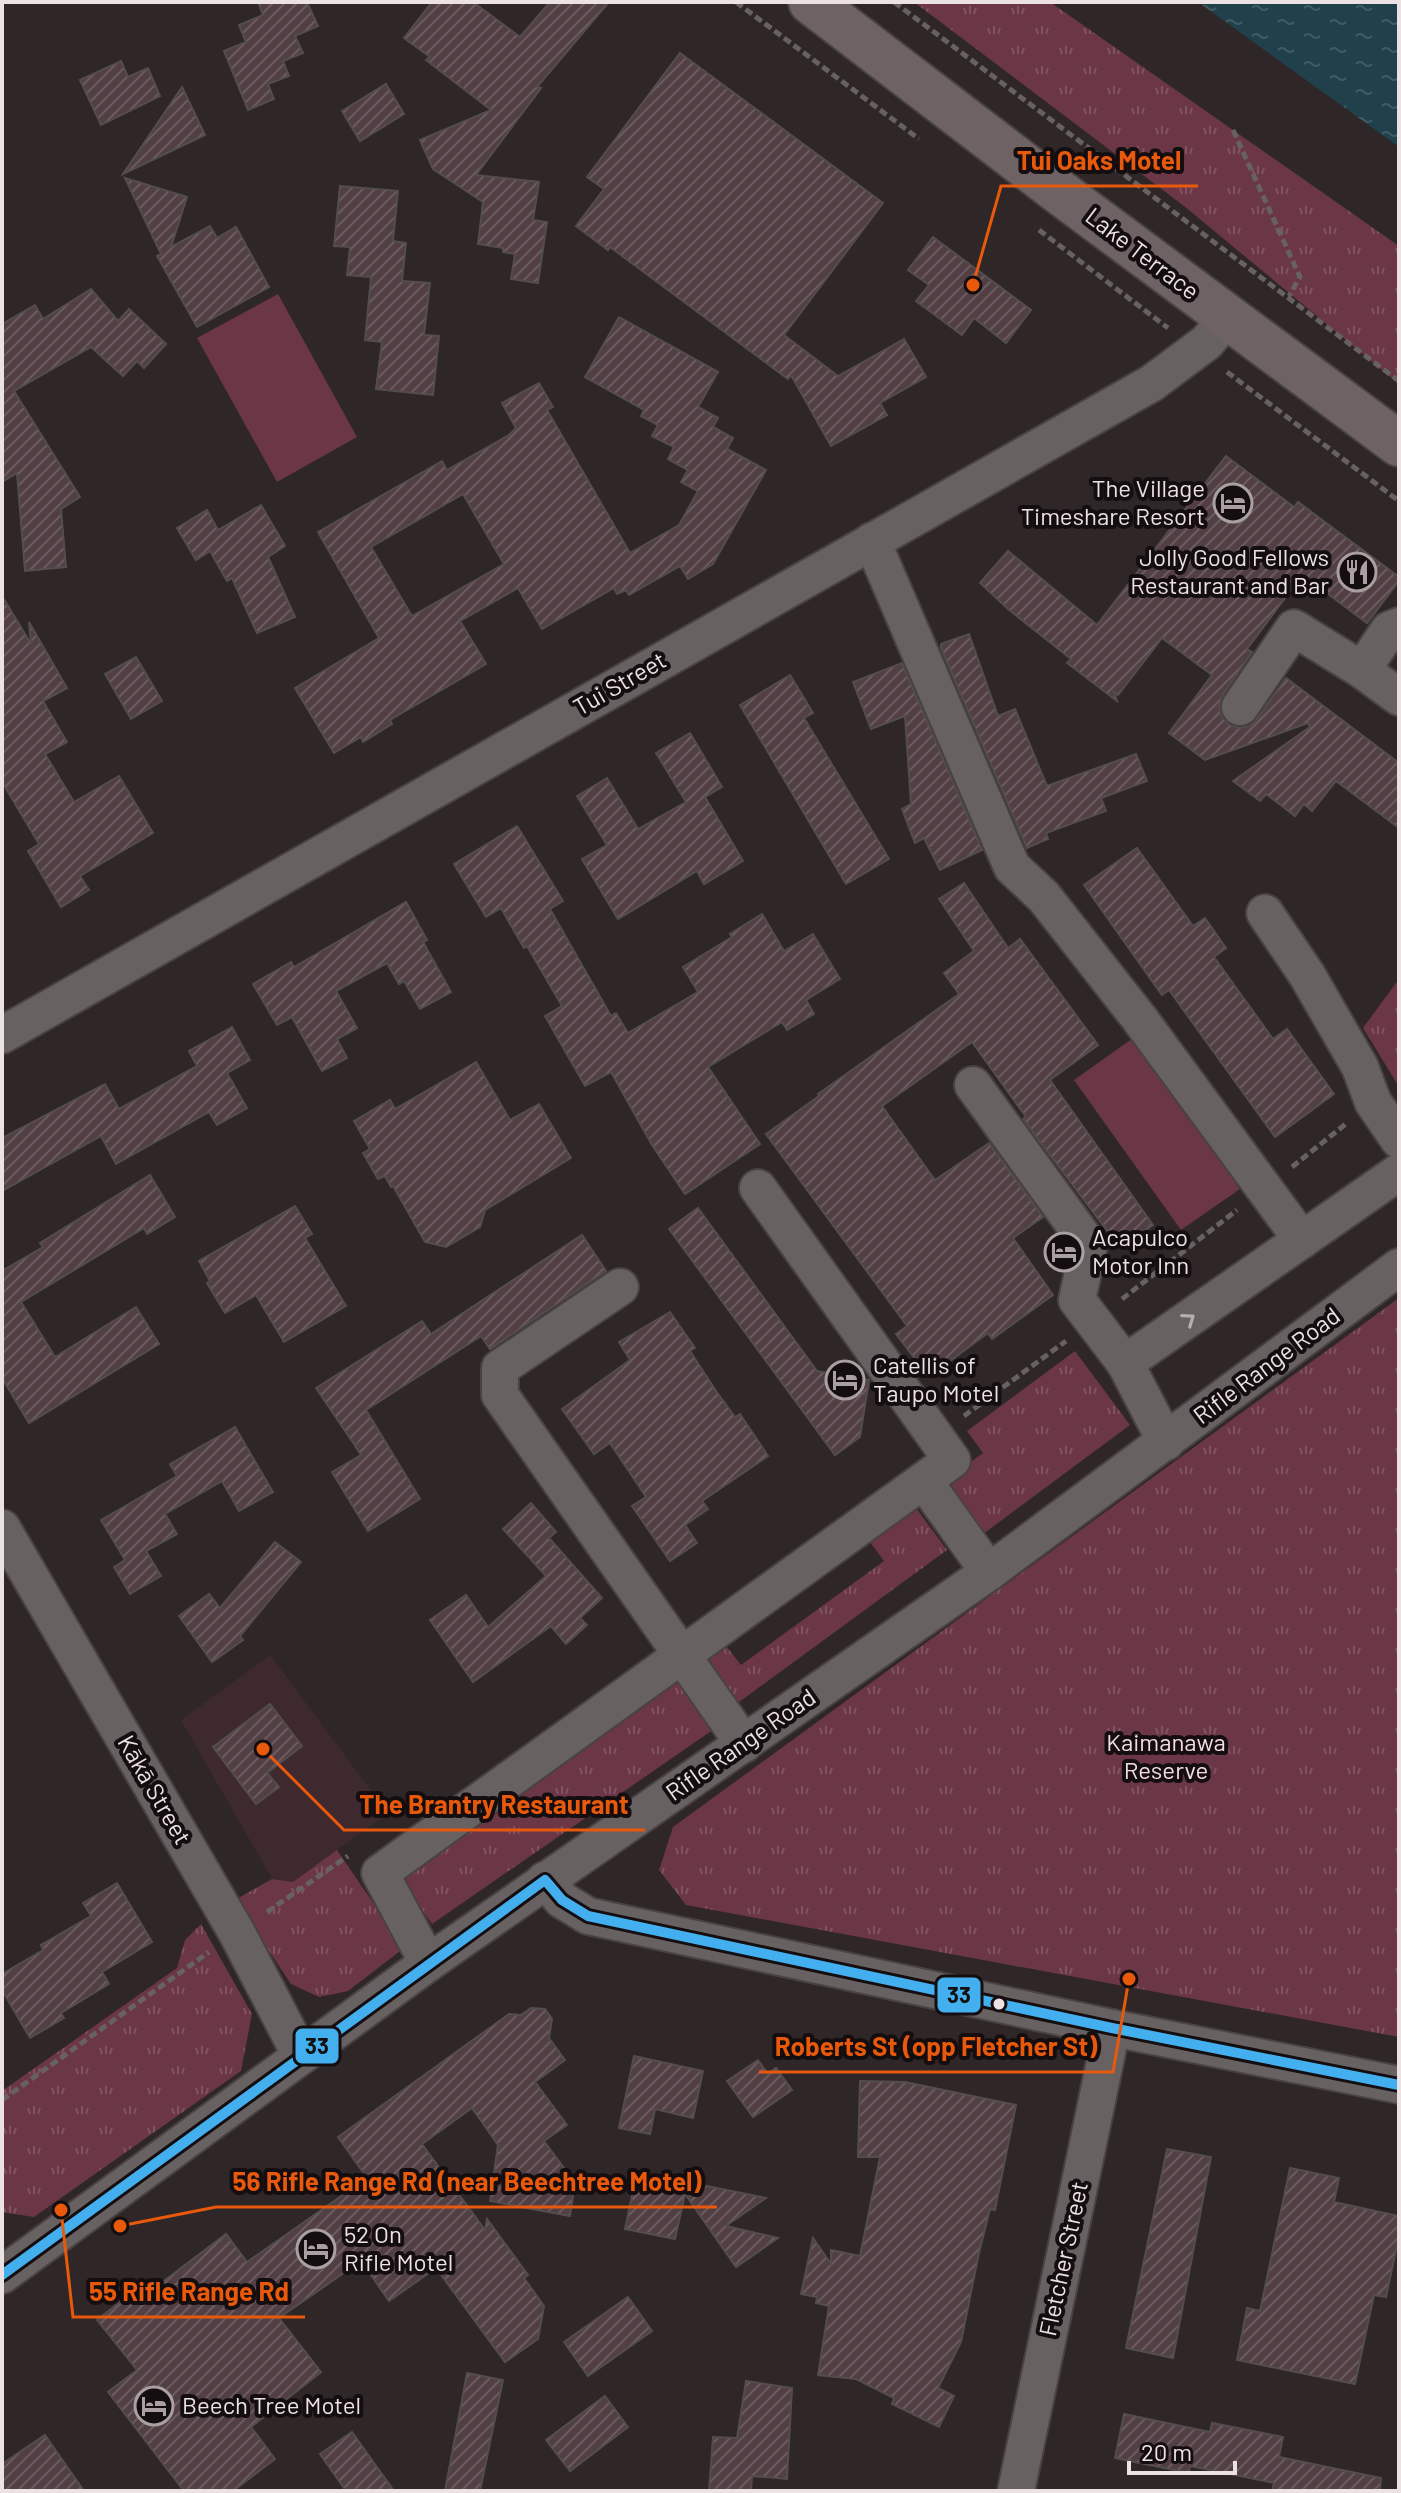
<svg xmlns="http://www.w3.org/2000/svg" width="1401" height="2493" font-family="Barlow,sans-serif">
<defs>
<pattern id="grass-tufts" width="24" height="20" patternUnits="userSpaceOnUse" patternTransform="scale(2)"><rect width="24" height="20" fill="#6b3646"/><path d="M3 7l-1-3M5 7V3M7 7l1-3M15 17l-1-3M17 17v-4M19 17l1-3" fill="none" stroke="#805361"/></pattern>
<pattern id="water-ripples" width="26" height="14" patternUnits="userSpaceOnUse" patternTransform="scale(2)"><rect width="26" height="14" fill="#20404b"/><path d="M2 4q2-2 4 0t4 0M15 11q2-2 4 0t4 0" fill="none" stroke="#415b65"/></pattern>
<pattern id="building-hatch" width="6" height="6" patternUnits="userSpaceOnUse" patternTransform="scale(2)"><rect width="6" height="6" fill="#523f44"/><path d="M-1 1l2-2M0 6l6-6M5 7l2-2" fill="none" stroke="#6b5a5f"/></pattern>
</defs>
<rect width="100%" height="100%" fill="#2e2627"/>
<path fill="#3d292e" d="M270 1655 388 1813 293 1882 272 1879 181 1720Z"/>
<g fill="url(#grass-tufts)">
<path d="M914 2H1050L1399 246V384L1184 206Z"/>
<path d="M1399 979V1087L1363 1028Z"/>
<path d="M1399 1298V2037L686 1905 659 1870 673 1827Z"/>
<path d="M1075 1351 1130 1425 979 1537 939 1485 983 1453 967 1431Z"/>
<path d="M913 1504 947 1550 735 1705 701 1659 723 1642 741 1665 884 1561 867 1538Z"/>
<path d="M681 1676 717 1727 432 1924 396 1873Z"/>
<path d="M337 1850 404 1948 348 1991 319 1997 291 1984 235 1900 272 1879 293 1882Z"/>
<path d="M201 1924 252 2014 241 2071 34 2217 2 2212V2091L177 1968 185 1940Z"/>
</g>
<g fill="#6b3646">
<path d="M278 294 357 437 277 482 197 338Z"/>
<path d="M1133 1038 1240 1189 1181 1230 1074 1080Z"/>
</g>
<path fill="url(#water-ripples)" d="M1198 2H1399V147Z"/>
<g fill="url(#building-hatch)" stroke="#544d4e" stroke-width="2" fill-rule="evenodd">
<path d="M258 2H307L318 26 295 36 303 53 283 61 289 76 268 84 274 99 248 110 224 51 246 42 239 25 263 15Z"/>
<path d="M432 2H473L520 37 550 2H609L537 87 541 88 476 175 539 182 533 220 547 222 538 283 511 279 515 254 503 252V248L478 244 483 202 433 169 420 140 491 110 426 60 430 57 404 38Z"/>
<path d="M680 53 883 203 784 335 838 376 904 339 926 377 880 403 887 415 831 446 791 375 788 379 610 247 608 250 576 226 604 189 587 177Z"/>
<path d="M121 61 128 77 148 68 160 96 101 125 80 80Z"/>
<path d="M386 84 404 114 360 141 342 111Z"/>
<path d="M182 87 205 135 123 174Z"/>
<path d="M125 178 187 197 171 247 210 226 217 238 236 227 269 287 197 327 157 256 161 254Z"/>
<path d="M340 186 398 191 393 241 406 243 402 281 430 283 424 335 439 336 433 395 376 389 382 342 365 340 371 277 347 275 350 247 334 246Z"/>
<path d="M933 237 1031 310 1006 343 974 318 962 335 916 301 929 285 908 270Z"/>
<path d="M91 289 118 321 129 309 166 344 144 368 137 361 123 376 91 347 14 391 80 497 61 509 66 567 25 571 17 473 2 482V324L35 305 43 319Z"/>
<path d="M619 317 718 372 698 407 718 418 713 427 733 438 727 449 766 470 713 564 688 579 680 566 629 595 626 590 617 594 614 588 542 629 518 588 460 621 486 664 390 720 392 724 363 742 361 737 334 753 295 688 379 638 318 532 442 461 447 470 509 435 516 428 502 403 539 383 553 407 547 410 630 553 679 525 698 491 681 482 688 470 668 459 674 447 652 436 658 425 641 416 644 410 585 377ZM463 494 504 564 412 616 371 547Z"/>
<path d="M1226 456 1294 507 1298 502 1399 577V581L1367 623 1316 585 1307 596 1294 586 1247 649 1252 652 1222 696 1219 706 1221 715 1229 725 1239 728 1250 726 1257 719 1286 678 1399 763V828L1336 781 1312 811 1304 804 1295 816 1266 794 1260 801 1233 781 1310 727 1308 723 1205 760 1169 733 1212 675 1162 638 1118 695 1114 692 1117 701 1067 663 1071 659 1008 609 980 583 1008 551 1097 625Z"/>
<path d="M261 505 285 546 268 557 295 617 257 633 232 578 227 581 210 551 196 560 177 528 207 510 218 530Z"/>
<path d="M2 596 31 644 29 622 67 688 43 701 67 742 45 754 74 802 119 776 153 833 80 876 89 890 61 907 28 851 39 844 2 782Z"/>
<path d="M969 634 998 716 1015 709 1047 786 1136 754 1147 781 1101 798 1106 811 1046 833 1048 839 1027 848 941 648V644Z"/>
<path d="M136 657 162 701 131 719 105 674Z"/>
<path d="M902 663 982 850 940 870 924 838 915 843 902 809 911 804 905 716 871 729 853 682Z"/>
<path d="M790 675 813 713 804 718 889 859 846 884 740 705Z"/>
<path d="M690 733 722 787 705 797 743 861 704 884 697 871 618 919 582 859 607 845 577 796 607 778 638 829 686 802 656 753Z"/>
<path d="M517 826 563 901 550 909 611 1016 616 1013 628 1033 698 992 683 967 732 937 730 934 762 914 784 951 813 934 840 979 806 1000 814 1014 787 1030 782 1022 708 1067 760 1144 685 1194 652 1145 611 1072 585 1086 545 1016 562 1006 527 946 524 948 501 908 486 917 454 864Z"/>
<path d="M1137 848 1193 926 1205 918 1226 948 1214 957 1273 1039 1287 1029 1334 1094 1275 1137 1169 990 1162 995 1084 885Z"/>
<path d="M964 883 1008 948 1020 939 1098 1045 1050 1080 1153 1225 1120 1248 1023 1119 1026 1117 972 1042 882 1106 935 1180 989 1143 1043 1217 1013 1238 1053 1295 992 1339 988 1333 939 1369 930 1356 918 1363 896 1334 907 1326 766 1134 819 1096 818 1094 959 994 944 973 974 951 939 899Z"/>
<path d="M406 902 427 940 423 942 451 992 420 1009 404 981 399 984 387 963 336 991 357 1028 337 1039 347 1058 322 1071 292 1017 277 1025 253 984 291 962 294 967Z"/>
<path d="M232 1027 250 1060 227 1073 247 1108 217 1125 209 1112 116 1164 101 1136 2 1191V1138L105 1084 119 1109 197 1066 189 1051Z"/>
<path d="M476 1062 510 1120 539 1104 571 1158 485 1210 480 1227 446 1247 425 1242 393 1186 391 1187 385 1176 378 1179 363 1153 370 1149 354 1121 390 1100 395 1109Z"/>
<path d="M150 1175 175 1217 147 1234 144 1228 21 1302 55 1357 136 1307 159 1344 29 1423 2 1378V1271L43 1247 40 1243Z"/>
<path d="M295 1206 312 1234 305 1238 346 1306 284 1342 256 1295 225 1313 207 1283 210 1281 199 1261Z"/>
<path d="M698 1208 817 1371 869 1380 860 1437 835 1455 669 1229Z"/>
<path d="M582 1235 606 1271 490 1349 481 1336 366 1410 420 1499 368 1531 332 1472 361 1455 355 1446 357 1443 354 1444 316 1388 422 1321 431 1334Z"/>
<path d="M670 1312 695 1348 690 1351 716 1391 735 1417 740 1414 768 1456 702 1501 708 1509 685 1525 697 1543 670 1561 632 1506 646 1497 610 1443 594 1454 562 1409 630 1360 619 1342Z"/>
<path d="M235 1427 273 1492 239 1511 222 1481 165 1514 177 1534 146 1551 161 1576 130 1594 114 1567 125 1560 101 1520 177 1476 170 1464Z"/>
<path d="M531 1503 556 1532 549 1538 602 1598 580 1618 587 1625 566 1644 551 1626 473 1682 430 1620 466 1595 488 1627 546 1576 503 1529Z"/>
<path d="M275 1542 301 1562 240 1636 243 1640 212 1662 179 1616 209 1594 220 1608Z"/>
<path d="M270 1704 302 1746 267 1773 279 1787 256 1804 213 1747Z"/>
<path d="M117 1883 152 1942 102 1972 109 1984 61 2013 64 2018 30 2038 2 1990V1974L43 1950 41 1945 91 1916 83 1903Z"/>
<path d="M531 2008 545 2009 552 2019 549 2038 565 2060 535 2082 567 2125 544 2141 575 2183 570 2216 490 2201 498 2145 472 2108 422 2144 485 2230 487 2219 528 2275 524 2278 544 2306 538 2339 505 2362 436 2268 389 2301 361 2261 279 2318 321 2372 251 2427 275 2459 233 2491H184L108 2392 137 2370 97 2320 142 2285 148 2293 226 2234 247 2262 367 2178 338 2137 509 2014 521 2015Z"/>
<path d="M634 2056 703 2071 693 2118 655 2109 650 2134 619 2128Z"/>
<path d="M758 2060 768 2074 776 2068 792 2090 753 2117 727 2081Z"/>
<path d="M860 2081 905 2082 1016 2105 995 2210 990 2209 979 2253 961 2342 938 2388 954 2396 939 2427 892 2404 894 2398 856 2379 818 2375 829 2306 816 2303 817 2297 801 2294 813 2238 831 2264V2250L860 2256 880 2157H858Z"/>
<path d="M1167 2149 1211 2157 1173 2358 1126 2348Z"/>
<path d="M1290 2168 1339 2178 1334 2202 1399 2216V2236L1386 2297 1374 2295 1355 2384 1237 2360 1247 2308 1260 2311Z"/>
<path d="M637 2172 677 2180 689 2172 687 2182 766 2198 726 2226 778 2238 736 2267 685 2194 675 2239 625 2229Z"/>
<path d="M628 2297 652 2331 588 2376 564 2342Z"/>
<path d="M467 2373 503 2380 480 2491H445Z"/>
<path d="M746 2381 792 2388 787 2479 752 2476 751 2491H709L713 2437 737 2438Z"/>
<path d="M605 2396 628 2427 570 2471 546 2440Z"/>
<path d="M1124 2414 1210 2432 1212 2423 1283 2437 1279 2457 1381 2478 1380 2491H1272L1274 2483 1190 2466 1189 2473 1115 2458Z"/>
<path d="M352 2432 394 2491H346L320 2454Z"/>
<path d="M45 2435 84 2491H2V2464Z"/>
</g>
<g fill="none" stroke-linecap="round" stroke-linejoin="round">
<g stroke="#494243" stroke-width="40">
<g id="minor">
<path d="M872 541 1012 867 1044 897 1139 1018 1302 1240"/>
<path d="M1362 670 1399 697"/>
<path d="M1240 707 1294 628 1362 670 1389 630 1399 626"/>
<path d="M1265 913 1307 975 1360 1067 1373 1102 1399 1140"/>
<path d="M2 1035 1152 383 1207 342 1227 318"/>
<path d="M973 1085 1089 1245 1077 1300 1125 1363 1166 1442"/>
<path d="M620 1287 500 1368V1395L744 1744"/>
<path d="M1125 1363 1399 1172"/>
<path d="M924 1481 989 1572"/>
<path d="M2 1528 237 1933 301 2056"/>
<path d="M545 1880 562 1900 588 1916 1112 2028 1399 2085"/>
<path d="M428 1963 380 1873 952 1460 758 1188"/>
<path d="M2 2275 428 1963 989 1572 1399 1267"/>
<path d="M1016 2491 1112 2028"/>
</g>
</g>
<g stroke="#494243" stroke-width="48">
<path id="major" d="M811 2 1066 197 1399 444"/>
</g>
<g stroke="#676162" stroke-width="5" stroke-dasharray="8 4" stroke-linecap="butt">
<path d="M736 2 919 139"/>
<path d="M894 2 1399 381"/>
<path d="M1233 130 1300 277 1289 296"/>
<path d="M1039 230 1168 328"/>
<path d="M1227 372 1399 501"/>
<path d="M1292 1167 1347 1123"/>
<path d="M1122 1299 1237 1210"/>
<path d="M964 1416 1066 1341"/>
<path d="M267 1912 348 1856"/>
<path d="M2 2100 209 1952"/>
</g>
<use href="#minor" stroke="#676162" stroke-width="36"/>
<use href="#major" stroke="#6f6265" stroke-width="44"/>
<g stroke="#150e10" stroke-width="16">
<path id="bus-1" d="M2 2275 545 1880 562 1900 588 1916 1112 2028 1399 2085"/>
</g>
<use href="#bus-1" stroke="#44afee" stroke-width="10"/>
</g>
<defs><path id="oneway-chevron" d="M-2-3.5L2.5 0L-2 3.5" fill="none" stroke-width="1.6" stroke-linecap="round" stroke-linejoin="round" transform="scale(2)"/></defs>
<use stroke="#b7aeaf" href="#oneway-chevron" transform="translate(1189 1319) rotate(-35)"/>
<defs>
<g id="hotel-ring" transform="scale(2)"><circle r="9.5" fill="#150e10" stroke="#aaa0a1" stroke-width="1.5"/><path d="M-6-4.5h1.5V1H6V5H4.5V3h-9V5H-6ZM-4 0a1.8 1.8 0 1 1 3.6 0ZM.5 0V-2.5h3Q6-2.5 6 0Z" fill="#aaa0a1"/></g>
<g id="restaurant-ring" transform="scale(2)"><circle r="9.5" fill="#150e10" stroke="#aaa0a1" stroke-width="1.5"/><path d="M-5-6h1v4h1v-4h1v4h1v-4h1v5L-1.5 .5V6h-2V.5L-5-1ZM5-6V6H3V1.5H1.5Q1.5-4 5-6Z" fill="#aaa0a1"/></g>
</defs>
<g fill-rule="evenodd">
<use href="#hotel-ring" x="1233" y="503"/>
<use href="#restaurant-ring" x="1357" y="572"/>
<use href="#hotel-ring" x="1064" y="1252"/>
<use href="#hotel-ring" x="845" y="1380"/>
<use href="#hotel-ring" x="316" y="2249"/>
<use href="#hotel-ring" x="154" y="2406"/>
</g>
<circle fill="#ece1e3" stroke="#150e10" stroke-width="3" cx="999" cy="2004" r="7"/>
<g text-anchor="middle" stroke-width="8" stroke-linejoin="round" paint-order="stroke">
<g font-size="24" fill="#ece1e3" stroke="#150e10">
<text transform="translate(1142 254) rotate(37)" y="8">Lake Terrace</text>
<text transform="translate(620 684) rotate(-30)" y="8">Tui Street</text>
<text transform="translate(1267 1366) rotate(-37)" y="8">Rifle Range Road</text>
<text transform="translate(741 1745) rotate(-35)" y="8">Rifle Range Road</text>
<text transform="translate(154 1790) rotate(60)" y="8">Kākā Street</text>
<text transform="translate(1064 2259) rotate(-78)" y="8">Fletcher Street</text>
</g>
<g font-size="24" fill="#ece1e3" stroke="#150e10" text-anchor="start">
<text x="1205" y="497" text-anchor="end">The Village<tspan x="1205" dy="28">Timeshare Resort</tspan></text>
<text x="1329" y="566" text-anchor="end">Jolly Good Fellows<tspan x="1329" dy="28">Restaurant and Bar</tspan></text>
<text x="1092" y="1246">Acapulco<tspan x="1092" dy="28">Motor Inn</tspan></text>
<text x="873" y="1374">Catellis of<tspan x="873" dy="28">Taupo Motel</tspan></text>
<text x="344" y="2243">52 On<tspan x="344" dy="28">Rifle Motel</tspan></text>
<text x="182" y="2414">Beech Tree Motel</text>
</g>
<g font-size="24" fill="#f5dce2" stroke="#150e10">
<text x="1166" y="1751">Kaimanawa<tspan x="1166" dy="28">Reserve</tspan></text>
</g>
</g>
<path fill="none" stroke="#e8590c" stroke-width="3" d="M973 285L1001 186H1198M263 1749L344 1830H645M1129 1979L1113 2072H759M120 2226L216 2207H717M61 2210L73 2317H305"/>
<g fill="#e8590c" stroke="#150e10" stroke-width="3">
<circle cx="973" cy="285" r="8"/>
<circle cx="263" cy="1749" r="8"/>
<circle cx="1129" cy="1979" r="8"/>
<circle cx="120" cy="2226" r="8"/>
<circle cx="61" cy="2210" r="8"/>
</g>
<g font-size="26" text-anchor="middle" font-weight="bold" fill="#e8590c" stroke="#150e10" stroke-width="8" stroke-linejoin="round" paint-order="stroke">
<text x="1099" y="170">Tui Oaks Motel</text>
<text x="494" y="1814">The Brantry Restaurant</text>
<text x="936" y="2056">Roberts St (opp Fletcher St)</text>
<text x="467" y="2191">56 Rifle Range Rd (near Beechtree Motel)</text>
<text x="189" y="2301">55 Rifle Range Rd</text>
</g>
<g stroke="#150e10" stroke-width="3">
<rect x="936" y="1976" width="46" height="38" rx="8" fill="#44afee"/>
<rect x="294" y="2027" width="46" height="38" rx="8" fill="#44afee"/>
</g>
<g font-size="22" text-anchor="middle" font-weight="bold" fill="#111">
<text x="959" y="2003">33</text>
<text x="317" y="2054">33</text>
</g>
<rect width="1401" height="2493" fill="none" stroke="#ece1e3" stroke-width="8"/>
<path d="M1129 2461v12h106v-12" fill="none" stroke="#ece1e3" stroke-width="4"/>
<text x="1141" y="2461" font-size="24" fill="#ece1e3" stroke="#150e10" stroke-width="6" paint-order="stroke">20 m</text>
</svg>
